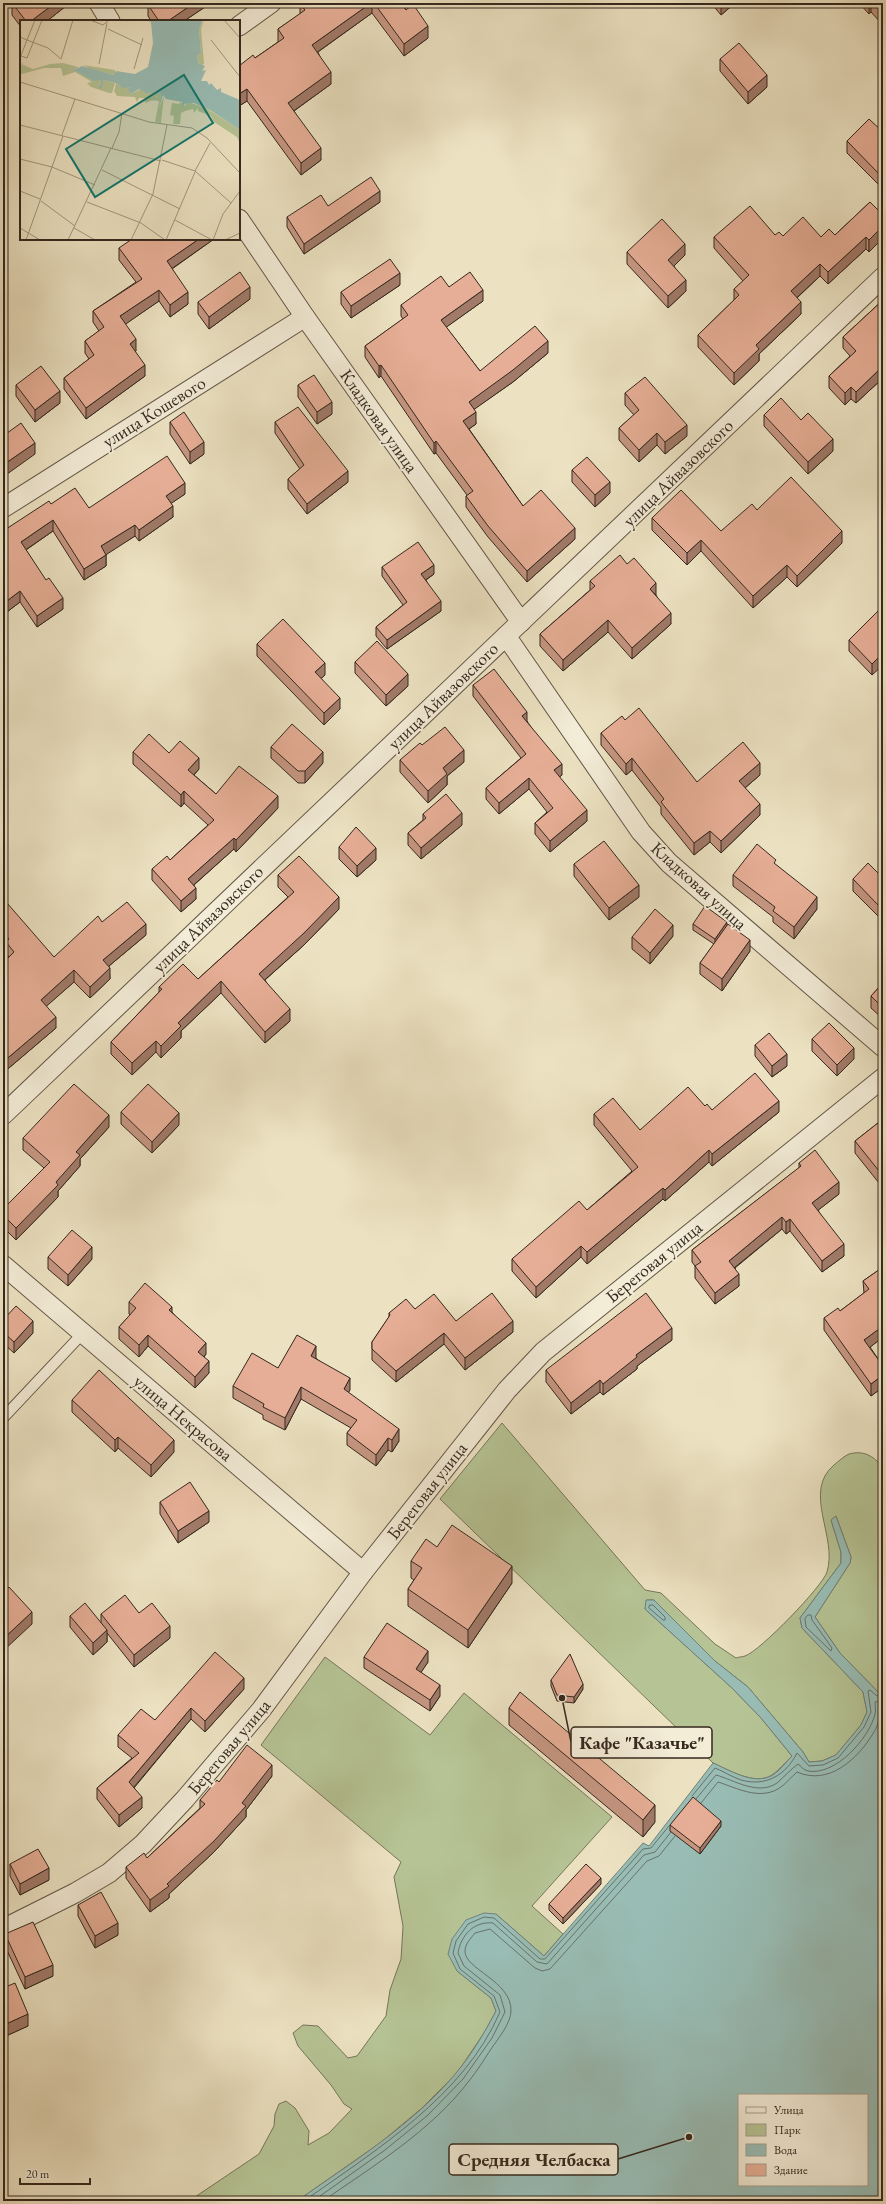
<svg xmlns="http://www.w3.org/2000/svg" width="886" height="2204" font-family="'EB Garamond',serif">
<rect width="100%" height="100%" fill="#ece2c2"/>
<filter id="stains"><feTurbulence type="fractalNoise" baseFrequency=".005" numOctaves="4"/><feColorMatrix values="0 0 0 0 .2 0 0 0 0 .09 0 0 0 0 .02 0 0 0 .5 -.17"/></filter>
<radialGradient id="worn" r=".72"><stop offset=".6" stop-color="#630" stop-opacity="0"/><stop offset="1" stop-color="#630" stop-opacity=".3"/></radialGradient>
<g fill="#b6c495" stroke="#76765a">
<path d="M502 1423 645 1590 661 1593 715 1644 736 1658C738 1657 742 1657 745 1656 760 1651 822 1587 827 1572 838 1537 802 1492 834 1465 839 1461 844 1456 849 1454 864 1450 873 1456 883 1467V1687L879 1693 840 1653 815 1617 850 1563 851 1557 836 1516 831 1520 841 1552V1563L800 1618 802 1628 863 1692 867 1712 861 1725 836 1755 822 1761 809 1762 803 1752 748 1687 715 1661 654 1600H647L645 1609 732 1688 761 1718 792 1756C786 1762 779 1770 772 1775 755 1786 729 1770 713 1763L440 1499Z"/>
<path d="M325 1657 430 1735 464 1693 612 1817 532 1906 563 1934 544 1956 496 1914 457 1971 491 1998 496 2011 484 2033 457 2073 422 2108 380 2143 297 2201H189L259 2154 274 2126 275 2114 279 2104 286 2101 295 2108 309 2131 308 2145 329 2133 352 2109 344 2104 331 2085 298 2046 293 2033 303 2025 318 2026 348 2058 357 2056 386 2016 390 1990 401 1959 403 1926 394 1877 401 1862 261 1745Z"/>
</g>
<path fill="#99bdb5" stroke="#718179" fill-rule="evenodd" d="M836 1516 851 1557 850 1563 815 1617 840 1653 879 1693 883 1687V2201H297C352 2162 413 2125 456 2073 472 2054 485 2032 496 2011L491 1998 457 1971 448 1954 452 1939 466 1920 484 1913 496 1914 544 1956 643 1843 649 1846 713 1763C729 1770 753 1785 771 1776 779 1772 786 1762 792 1756L761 1718 732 1688 645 1609 646 1600H654L715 1661 748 1687 803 1752 809 1762 822 1761 836 1755 861 1725 867 1712 863 1692 802 1628 800 1618 841 1563V1552L831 1520ZM739 2095H867V2185H739Z"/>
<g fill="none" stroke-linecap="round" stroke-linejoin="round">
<g stroke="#67726a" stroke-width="1">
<path d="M650 1605H653L665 1617V1620H663L649 1608Z"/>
<path d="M808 1615H811L812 1620 832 1648 831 1651 806 1627 805 1619Z"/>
<path d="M692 1796 715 1768C723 1771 732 1777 741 1780 766 1787 786 1775 797 1753L809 1766 823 1765 838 1758 864 1727 871 1712 868 1691 870 1690 877 1696 883 1694"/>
<path d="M696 1799 716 1775C734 1780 758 1796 777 1783 784 1777 791 1769 798 1764 801 1766 803 1770 808 1771 835 1776 869 1739 875 1714 876 1710 875 1706 875 1702L883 1700"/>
<path d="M701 1803 718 1782C737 1788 758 1800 778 1789 785 1785 791 1777 797 1772 829 1786 858 1759 874 1732 879 1725 879 1713 883 1707"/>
<path d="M304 2201C376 2150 464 2096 500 2012L494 1996 460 1969 453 1953 456 1941 468 1924 484 1917 494 1918 540 1959H545L643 1849 651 1848 669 1826"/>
<path d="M313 2201 385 2150 428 2115 463 2079 492 2038 505 2012 500 1995 464 1966 458 1953C461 1935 474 1921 493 1923L537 1962 547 1964 644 1855 655 1852 671 1832"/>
<path d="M323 2201C373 2166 431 2131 469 2081 477 2071 484 2060 491 2049 498 2039 511 2023 511 2011 512 1981 464 1969 465 1951 465 1944 471 1938 475 1933L490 1929 535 1968 542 1971 550 1969 647 1861 659 1856 675 1836"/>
</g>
<g stroke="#635647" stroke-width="12">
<path id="service" d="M3 1418 83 1333"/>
</g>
<g stroke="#635647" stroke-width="21">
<g id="minor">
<path d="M99 3 110 21"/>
<path d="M239 26 271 3"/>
<path d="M239 219 305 317 521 622"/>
<path d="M3 508 305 317"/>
<path d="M506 636 641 832 669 863 883 1047"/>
<path d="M3 1115 883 277"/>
<path d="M3 1265 363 1572"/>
<path d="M3 1929 75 1893 109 1873 143 1844 185 1799 261 1710 363 1572 507 1390 543 1352 883 1078"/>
</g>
</g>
<use href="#service" stroke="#f3ecd7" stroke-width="10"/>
<use href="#minor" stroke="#f3ecd7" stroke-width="19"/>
</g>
<g fill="#c69681" stroke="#35281e">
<path d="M12 3H66V6L47 21H21V27L12 15Z"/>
<path d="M205 3V7L184 21H151L148 16V5Z"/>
<path d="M300 3H401L428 38 404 56 372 13 318 52 331 84 294 111 321 160 301 175 247 101 239 106V66L255 58 278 42V29L300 14Z"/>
<path d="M711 3H735L721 15Z"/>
<path d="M859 3H883V25L871 12 869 14Z"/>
<path d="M720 59 767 87 748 104 720 71Z"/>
<path d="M883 132V189L847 153V141Z"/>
<path d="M380 202 304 254 287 227V217L328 206Z"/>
<path d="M870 202 869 252 866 249 828 284 820 276 797 298 801 314 759 354V361L734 385 698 347V335L734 300V289L743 281 714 248V237L775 235 783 236 821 237 835 235Z"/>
<path d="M214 239 172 269 188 304 170 317 159 301 125 324 136 351H135L145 376 86 419 64 389V378L89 359 85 353V341L99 331 93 322V311L136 282 119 260V248Z"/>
<path d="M627 252 685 255 674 266 686 291 668 308 627 264Z"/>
<path d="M400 285 351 318 341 304V292Z"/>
<path d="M449 287 483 301 446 327 480 371 548 353 513 382 474 409 476 424 469 429 523 506 575 539 527 582 488 537 466 507V496L467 495 436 453 434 454 381 376 379 378 365 357V346L403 319 401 316V305Z"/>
<path d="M250 299 209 329 198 314V302Z"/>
<path d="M883 300V378L856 403 851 399 845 405 829 388V376L850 356 843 348V337Z"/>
<path d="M16 385 60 403 35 422 16 396Z"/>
<path d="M298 385 332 414 317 424 298 397Z"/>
<path d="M625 393 687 436 665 454 657 445 639 462 619 440V428L634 415 625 405Z"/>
<path d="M764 415 801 420 833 451 808 474 764 426Z"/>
<path d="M170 422 204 454 190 464 170 434Z"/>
<path d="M275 422 348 482 307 514 288 489V479L300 469 275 433Z"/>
<path d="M572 470 610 493 595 507 572 482Z"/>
<path d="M185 494 171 503 173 517 139 541 135 536 106 554V566L84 580 53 531 26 550 63 609 37 627 20 602 3 615V531L51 504 89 508Z"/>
<path d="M757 510 842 543 797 587 787 577 753 608 701 551 687 565 652 530V518L721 531Z"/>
<path d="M627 564 656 595 671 624 632 659 608 632 563 671 540 646V634L590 590V581Z"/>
<path d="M382 567 434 574 426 580 441 611 387 649 376 636V627L403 605 382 576Z"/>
<path d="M883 606 872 675 849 651V640Z"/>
<path d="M257 644 325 675 321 678 340 709 324 725 257 656Z"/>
<path d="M355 662 408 686 386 706 355 673Z"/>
<path d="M473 685 527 721 562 775 559 777 587 821 550 852 535 834V823L547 812 529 789 499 814 486 799V788L521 758 473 696Z"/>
<path d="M625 720 697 782 760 775 745 788 760 815 721 853 710 842 694 855 661 814V807L632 770 626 775 601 745V733Z"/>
<path d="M271 747 323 763 305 783H298L271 758Z"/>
<path d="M133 752 169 753 199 769 194 775 216 794 278 808 236 852 234 849 194 885 196 899 181 912 152 880V869L170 860 208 825 184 803 181 807 133 764Z"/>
<path d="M400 760 464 762 447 776V785L428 803 400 772Z"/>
<path d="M423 814 462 825 421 859 408 845V833L423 820Z"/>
<path d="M339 847 376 860 357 877 339 859Z"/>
<path d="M574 864 639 897 609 920 574 876Z"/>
<path d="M776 865 817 909 794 939 773 922V917L733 886V875Z"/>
<path d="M278 875 339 909 304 945 265 980 290 1021 265 1043 221 993 181 1031V1038L161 1058 156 1052 132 1075 111 1054V1042L159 992V987L198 979 288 897 278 887Z"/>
<path d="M883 878V916L880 918 853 891V879Z"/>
<path d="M3 906 54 957 102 922 146 935 109 966 110 979 90 998 74 982 46 1006 56 1028 3 1073V963L9 957 6 953V946L3 943Z"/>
<path d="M693 924 727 925 750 951 722 991 700 974V963L714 944 693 930Z"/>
<path d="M673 936 650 964 632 949V937Z"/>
<path d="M883 983V1019L871 1008V996Z"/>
<path d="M812 1039 854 1059 837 1076 812 1051Z"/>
<path d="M755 1045 787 1066 772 1077 755 1056Z"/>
<path d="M705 1106 712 1110 779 1112 712 1166 709 1162 665 1201 663 1199 587 1264 581 1257 536 1298 512 1271V1259L587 1210 632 1171 594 1125V1114L640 1130Z"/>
<path d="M121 1112 179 1125 152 1153 121 1124Z"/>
<path d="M883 1119V1188L855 1153V1141Z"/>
<path d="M109 1127 80 1159V1166L58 1191V1197L16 1240 3 1227V1209L44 1168 23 1150V1138Z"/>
<path d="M799 1163 839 1194 818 1210 844 1256 822 1272 790 1231 786 1234 782 1229 735 1268 739 1286 715 1304 695 1278V1266L692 1262V1250L799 1168Z"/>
<path d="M48 1257 92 1259 68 1286 48 1269Z"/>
<path d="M883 1267V1337L870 1347 883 1366V1387L871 1396 824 1330V1318L840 1311 864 1293 863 1281Z"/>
<path d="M129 1302 172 1312 206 1354 204 1357 209 1373 195 1388 148 1346 139 1357 119 1339V1327L130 1315 129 1314Z"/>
<path d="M415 1309 456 1321 513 1332 465 1370 444 1344 396 1382 372 1360V1342L389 1317V1313Z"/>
<path d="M3 1320 33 1333 14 1353 3 1343Z"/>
<path d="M672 1340 637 1366V1369L603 1395 600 1392 571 1414 546 1382V1370Z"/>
<path d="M316 1358 350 1390 348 1392 399 1441 392 1452 388 1450 376 1466 347 1445V1433L351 1428 301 1399 285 1430 263 1419V1415L233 1398V1386L278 1368Z"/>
<path d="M72 1400 174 1452 151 1477 118 1448 115 1452 72 1412Z"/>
<path d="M160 1502 209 1522 178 1543 160 1514Z"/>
<path d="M437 1547 512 1583 468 1648 408 1606V1589L414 1580 411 1578V1561Z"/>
<path d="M139 1613 170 1638 134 1667 107 1633V1642L93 1655 70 1627V1616L101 1623V1614Z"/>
<path d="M364 1657 428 1662 421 1672 440 1696 430 1711 364 1668Z"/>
<path d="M551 1680 583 1689 574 1703 557 1701 551 1686Z"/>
<path d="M244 1689 205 1732 191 1719 134 1788 142 1808 119 1827 97 1799V1788L132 1758 118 1747V1735L155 1720Z"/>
<path d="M509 1708 655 1822 643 1837 509 1725Z"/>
<path d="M272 1776 246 1810V1817L214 1852 169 1894V1898L150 1912 126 1878V1867L147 1858 200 1808V1800L219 1782Z"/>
<path d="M670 1825 721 1826 700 1854 670 1831Z"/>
<path d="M10 1864 49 1880 20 1895 10 1876Z"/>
<path d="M601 1884 563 1924 549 1910V1904Z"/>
<path d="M78 1905 118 1935 95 1948 78 1916Z"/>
<path d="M5 1934 53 1976 25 1989 5 1946Z"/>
<path d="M3 1988 28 2026 6 2036 3 2030Z"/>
</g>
<g fill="#a17a69" stroke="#35281e">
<path d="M55 3H66V6L47 21H31Z"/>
<path d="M194 3H205V7L184 21H168Z"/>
<path d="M371 3H372V13L312 56V45Z"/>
<path d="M722 3H735L721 15V4Z"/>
<path d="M869 3H871V12L869 14Z"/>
<path d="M428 26V38L404 56V44Z"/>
<path d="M331 72V84L288 115V103Z"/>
<path d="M767 75V87L748 104V92Z"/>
<path d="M247 89V101L239 106V94Z"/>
<path d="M321 148V160L301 175V163Z"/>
<path d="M380 191V202L304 254V244Z"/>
<path d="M883 226V238L869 252V240Z"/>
<path d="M866 237V249L828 284V272Z"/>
<path d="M199 239H214L167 272V261Z"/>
<path d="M685 244V255L668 272V260Z"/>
<path d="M820 264V276L791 303V291Z"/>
<path d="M400 273V285L351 318V306Z"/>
<path d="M686 280V291L668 308V296Z"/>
<path d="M250 287V299L209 329V317Z"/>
<path d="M159 290V301L120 328V316Z"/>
<path d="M483 290V301L441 331V320Z"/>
<path d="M188 292V304L170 317V305Z"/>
<path d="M801 302V314L759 354V361L734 385V373L756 345Z"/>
<path d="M136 339V351L130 355V344Z"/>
<path d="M548 341V353L513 382 469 413V402Z"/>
<path d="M145 365V376L86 419V408Z"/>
<path d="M381 365V376L379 378V366Z"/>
<path d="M883 366V378L856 403V392Z"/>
<path d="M851 387V399L845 405V393Z"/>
<path d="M60 391V403L35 422V410Z"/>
<path d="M332 402V414L317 424V412Z"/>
<path d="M476 412V424L463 433V421Z"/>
<path d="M687 425V436L665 454V442Z"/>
<path d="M657 433V445L639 462V450Z"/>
<path d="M833 439V451L808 474V462Z"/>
<path d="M436 441V453L434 454V443Z"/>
<path d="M204 442V454L190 464V452Z"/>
<path d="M35 443V454L3 477V465Z"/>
<path d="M348 471V482L307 514V504Z"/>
<path d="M610 482V493L595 507V495Z"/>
<path d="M185 483V494L166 507V496Z"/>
<path d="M173 506V517L139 541V530Z"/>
<path d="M53 520V531L21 553V542Z"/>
<path d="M135 525V536L101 558V546Z"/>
<path d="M575 528V539L527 582V571Z"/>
<path d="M842 531V543L797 587V576Z"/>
<path d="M701 540V551L687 565V553Z"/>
<path d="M106 555V566L84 580V569Z"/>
<path d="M434 565V574L421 583V574Z"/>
<path d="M787 565V577L753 608V596Z"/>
<path d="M656 583V595L650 589Z"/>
<path d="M20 591V602L3 615V604Z"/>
<path d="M63 598V609L37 627V616Z"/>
<path d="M441 601V611L387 649V640Z"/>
<path d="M671 613V624L632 659V648Z"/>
<path d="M608 620V632L563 671V660Z"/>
<path d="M883 653V665L872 675V664Z"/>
<path d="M325 663V675L315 684V672Z"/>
<path d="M408 674V686L386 706V695Z"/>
<path d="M340 698V709L324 725V713Z"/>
<path d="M527 712V723L522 716Z"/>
<path d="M464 750V762L447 776V785L428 803V791L443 768Z"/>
<path d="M323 752V763L305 783V771Z"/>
<path d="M199 758V769L188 781V770Z"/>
<path d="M632 758V770L626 775V764Z"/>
<path d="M760 763V775L739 793V781Z"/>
<path d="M562 764V775L554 781V770Z"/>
<path d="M529 778V789L499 814V803Z"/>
<path d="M184 791V803L181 807V795Z"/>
<path d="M278 796V808L236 852V840Z"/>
<path d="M760 804V815L721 853V841Z"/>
<path d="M587 810V821L550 852V841Z"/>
<path d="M462 813V825L421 859V848Z"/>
<path d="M710 831V842L694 855V843Z"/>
<path d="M234 838V849L188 890V879Z"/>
<path d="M376 848V860L357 877V866Z"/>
<path d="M639 885V897L609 920V908Z"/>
<path d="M196 888V899L181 912V901Z"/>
<path d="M339 897V909L304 945 259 985V974Z"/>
<path d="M817 897V909L794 939V927Z"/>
<path d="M883 904V916L880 918V907Z"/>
<path d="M727 922V928L715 945V939Z"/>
<path d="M146 924V935L103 971V960Z"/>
<path d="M673 925V936L650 964V953Z"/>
<path d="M750 940V951L722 991V979Z"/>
<path d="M110 968V979L90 998V987Z"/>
<path d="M74 970V982L41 1011V1000Z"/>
<path d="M221 981V993L181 1031V1038L161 1058V1046L178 1023Z"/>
<path d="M290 1009V1021L265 1043V1032Z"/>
<path d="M56 1017V1028L3 1073V1062Z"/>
<path d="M156 1041V1052L132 1075V1063Z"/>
<path d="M854 1048V1059L837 1076V1065Z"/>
<path d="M787 1054V1066L772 1077V1066Z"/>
<path d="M779 1101V1112L712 1166V1154Z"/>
<path d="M179 1113V1125L152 1153V1142Z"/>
<path d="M109 1115V1127L80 1159V1166L58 1191V1197L16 1240V1228L56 1182 76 1152Z"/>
<path d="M709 1150V1162L665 1201V1190Z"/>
<path d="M839 1182V1194L812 1215V1203Z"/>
<path d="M663 1188V1199L587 1264V1252Z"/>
<path d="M782 1217V1229L729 1272V1261Z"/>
<path d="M790 1219V1231L786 1234V1222Z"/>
<path d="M844 1244V1256L822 1272V1261Z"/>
<path d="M581 1246V1257L536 1298V1287Z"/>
<path d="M92 1247V1259L68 1286V1275Z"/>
<path d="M739 1274V1286L715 1304V1293Z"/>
<path d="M172 1307V1318L169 1310Z"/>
<path d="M33 1321V1333L14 1353V1342Z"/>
<path d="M513 1321V1332L465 1370V1358Z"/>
<path d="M883 1326V1337L864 1352V1340Z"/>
<path d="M672 1328V1340L637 1366V1369L603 1395V1384L636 1355Z"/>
<path d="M444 1333V1344L396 1382V1371Z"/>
<path d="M148 1335V1346L139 1357V1345Z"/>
<path d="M206 1343V1354L198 1363V1352Z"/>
<path d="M316 1346V1358L311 1367V1356Z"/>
<path d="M209 1361V1373L195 1388V1377Z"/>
<path d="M883 1375V1387L871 1396V1384Z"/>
<path d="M350 1378V1390L344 1400V1389Z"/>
<path d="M600 1380V1392L571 1414V1403Z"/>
<path d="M301 1387V1399L285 1430V1418Z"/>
<path d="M399 1429V1441L392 1452V1440Z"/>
<path d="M118 1437V1448L115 1452V1440Z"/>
<path d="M388 1438V1450L376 1466V1455Z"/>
<path d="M174 1440V1452L151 1477V1465Z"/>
<path d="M209 1511V1522L178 1543V1531Z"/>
<path d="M512 1566V1583L468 1648V1630Z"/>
<path d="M32 1612V1624L3 1651V1639Z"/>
<path d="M170 1626V1638L134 1667V1655Z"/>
<path d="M107 1630V1642L93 1655V1643Z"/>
<path d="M428 1651V1662L416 1680V1669Z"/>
<path d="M244 1678V1689L205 1732V1721Z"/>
<path d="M583 1684V1689L574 1703V1697Z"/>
<path d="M440 1685V1696L430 1711V1700Z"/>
<path d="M191 1708V1719L129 1793V1782Z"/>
<path d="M272 1765V1776L246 1810V1817L214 1852 169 1894V1898L150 1912V1900L167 1884Z"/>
<path d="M142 1797V1808L119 1827V1815Z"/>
<path d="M655 1805V1822L643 1837V1820Z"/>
<path d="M721 1821V1826L700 1854V1848Z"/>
<path d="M49 1868V1880L20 1895V1884Z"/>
<path d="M601 1878V1884L563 1924V1918Z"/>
<path d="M118 1923V1935L95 1948V1936Z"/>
<path d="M53 1965V1976L25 1989V1977Z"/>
<path d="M28 2014V2026L6 2036V2024Z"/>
</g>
<g fill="#e6ae96" stroke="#35281e">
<path d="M12 3H55L31 21H26Z"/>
<path d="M150 3H194L168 21H159L148 5Z"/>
<path d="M300 3H371L312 45 331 72 288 103 321 148 301 163 247 89 239 94V66L253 55 255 58 284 38 278 29 305 10Z"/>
<path d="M374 3H401L406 10 413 4 428 26 404 44Z"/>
<path d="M873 3H883V13Z"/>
<path d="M739 43 767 75 748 92 720 59Z"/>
<path d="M869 119 883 132V178L847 141Z"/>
<path d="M371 177 380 191 304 244 287 217 321 195 328 206Z"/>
<path d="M870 202 883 215V226L869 240 866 237 828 272 820 264 791 291 801 302 756 345 759 349 734 373 698 335 739 295 734 289 749 275 714 237 750 206 775 235 779 232 783 236 803 217 821 237 829 229 835 235Z"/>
<path d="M662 219 685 244 668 260 686 280 668 296 627 252Z"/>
<path d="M132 239H199L167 261 188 292 170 305 159 290 120 316 136 339 130 344 145 365 86 408 64 378 94 355 85 341 104 327 93 311 142 279 119 248Z"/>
<path d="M390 259 400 273 351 306 341 292Z"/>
<path d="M240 272 250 287 209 317 198 302Z"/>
<path d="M470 272 483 290 441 320 480 371 535 326 548 341 513 370 469 402 476 412 463 421 523 506 541 490 575 528 527 571 488 526 466 496 473 491 436 441 434 443 381 365 379 366 365 346 408 315 401 305 441 276 449 287Z"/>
<path d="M883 300V366L856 392 851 387 845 393 829 376 856 351 843 337Z"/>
<path d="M41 366 60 391 35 410 16 385Z"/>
<path d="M314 375 332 402 317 412 298 385Z"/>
<path d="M645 377 687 425 665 442 657 433 639 450 619 428 639 410 625 393Z"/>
<path d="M781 398 801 420 808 413 833 439 808 462 764 415Z"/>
<path d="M298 407 348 471 307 504 288 479 304 465 275 422Z"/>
<path d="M184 412 204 442 190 452 170 422Z"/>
<path d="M21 423 35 443 3 465V436Z"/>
<path d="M167 456 185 483 166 496 173 506 139 530 135 525 101 546 106 555 84 569 53 520 21 542 46 580 49 578 63 598 37 616 20 591 3 604V531L49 501 51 504 75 488 89 508Z"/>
<path d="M587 457 610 482 595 495 572 470Z"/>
<path d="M791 477 842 531 797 576 787 565 753 596 701 540 687 553 652 518 681 490 721 531 752 504 757 510Z"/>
<path d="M418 542 434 565 421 574 441 601 387 640 376 627 407 602 382 567Z"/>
<path d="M620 555 627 564 634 558 656 583 650 589 671 613 632 648 608 620 563 660 540 634 595 586 590 581Z"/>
<path d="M883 606V653L872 664 849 640Z"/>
<path d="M283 619 325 663 315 672 340 698 324 713 257 644Z"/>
<path d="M377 641 408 674 386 695 355 662Z"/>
<path d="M494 669 527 712 522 716 562 764 554 770 587 810 550 841 535 823 553 808 529 778 499 803 486 788 526 754 473 685Z"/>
<path d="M639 708 697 782 743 742 760 763 739 781 760 804 721 841 710 831 694 843 661 802 664 799 632 758 626 764 601 733 622 716 625 720Z"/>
<path d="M292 724 323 752 305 771H298L271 747Z"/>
<path d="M445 727 464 750 443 768 447 774 428 791 400 760 420 743 422 745Z"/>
<path d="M149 734 169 753 180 741 199 758 188 770 216 794 239 766 278 796 236 840 234 838 188 879 196 888 181 901 152 869 167 856 170 860 214 820 184 791 181 795 133 752Z"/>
<path d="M446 794 462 813 421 848 408 833 426 818 423 814Z"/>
<path d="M356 827 376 848 357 866 339 847Z"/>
<path d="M604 841 639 885 609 908 574 864Z"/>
<path d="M757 844 776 860 774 863 817 897 794 927 773 911 775 907 733 875Z"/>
<path d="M299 856 339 897 304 933 259 974 290 1009 265 1032 221 981 178 1023 181 1026 161 1046 156 1041 132 1063 111 1042 162 989 159 987 183 964 198 979 294 892 278 875Z"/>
<path d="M868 863 883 878V904L880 907 853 879Z"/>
<path d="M127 902 146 924 103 960 110 968 90 987 74 970 41 1000 56 1017 3 1062V963L14 952 6 942 9 939 3 932V906L7 903 54 957 98 916 102 922Z"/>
<path d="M705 906 727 922 715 939 693 924Z"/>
<path d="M655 909 673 925 650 953 632 937Z"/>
<path d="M728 924 750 940 722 979 700 963Z"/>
<path d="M883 983V1008L871 996Z"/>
<path d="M829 1023 854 1048 837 1065 812 1039Z"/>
<path d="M769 1033 787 1054 772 1066 755 1045Z"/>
<path d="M755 1073 779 1101 712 1154 709 1150 665 1190 663 1188 587 1252 581 1246 536 1287 512 1259 579 1201 587 1210 638 1167 594 1114 613 1098 640 1130 688 1087 705 1106 707 1104 712 1110Z"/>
<path d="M74 1084 109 1115 76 1152 80 1155 56 1182 58 1185 16 1228 3 1215V1209L50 1162 23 1138Z"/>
<path d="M148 1084 179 1113 152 1142 121 1112Z"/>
<path d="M883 1119V1176L855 1141Z"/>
<path d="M815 1150 839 1182 812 1203 844 1244 822 1261 790 1219 786 1222 782 1217 729 1261 739 1274 715 1293 695 1266 701 1262 692 1250 801 1166 799 1163Z"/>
<path d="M72 1230 92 1247 68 1275 48 1257Z"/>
<path d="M883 1267V1326L864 1340 883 1366V1375L871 1384 824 1318 838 1308 840 1311 869 1289 863 1281Z"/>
<path d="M145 1283 172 1307 169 1310 206 1343 198 1352 209 1361 195 1377 148 1335 139 1345 119 1327 136 1308 129 1302Z"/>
<path d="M492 1293 513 1321 465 1358 444 1333 396 1371 372 1349V1342L390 1315 389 1313 406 1299 415 1309 434 1294 456 1321Z"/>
<path d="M646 1293 672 1328 636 1355 637 1357 603 1384 600 1380 571 1403 546 1370Z"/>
<path d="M16 1306 33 1321 14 1342 3 1332V1320Z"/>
<path d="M297 1335 316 1346 311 1356 350 1378 344 1389 399 1429 392 1440 388 1438 376 1455 347 1433 357 1420 301 1387 285 1418 263 1407 264 1404 233 1386 252 1353 278 1368Z"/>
<path d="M99 1370 174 1440 151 1465 118 1437 115 1440 72 1400Z"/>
<path d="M190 1482 209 1511 178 1531 160 1502Z"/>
<path d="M452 1525 512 1566 468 1630 408 1589 422 1568 411 1561 426 1539 437 1547Z"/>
<path d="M9 1587 32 1612 3 1639V1593Z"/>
<path d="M125 1595 139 1613 152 1603 170 1626 134 1655 101 1614Z"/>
<path d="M85 1603 107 1630 93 1643 70 1616Z"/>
<path d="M387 1623 428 1651 416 1669 440 1685 430 1700 364 1657Z"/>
<path d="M215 1652 244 1678 205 1721 191 1708 129 1782 142 1797 119 1815 97 1788 139 1753 118 1735 141 1709 155 1720Z"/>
<path d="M570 1654 583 1684 574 1697 557 1695 551 1680Z"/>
<path d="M520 1692 655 1805 643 1820 509 1708Z"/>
<path d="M247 1745 272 1765 242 1803 246 1806 214 1841 167 1884 169 1886 150 1900 126 1867 144 1853 147 1858 205 1804 200 1800 217 1780 219 1782Z"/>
<path d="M693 1797 721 1821 700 1848 670 1825Z"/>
<path d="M38 1849 49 1868 20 1884 10 1864Z"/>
<path d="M586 1864 601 1878 563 1918 549 1904Z"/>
<path d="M101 1892 118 1923 95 1936 78 1905Z"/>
<path d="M33 1922 53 1965 25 1977 5 1934Z"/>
<path d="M15 1983 28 2014 6 2024 3 2018V1988Z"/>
</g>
<g text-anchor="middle" stroke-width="4" stroke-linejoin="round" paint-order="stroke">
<g font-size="18" fill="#35281e" stroke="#f3ecd7">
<text transform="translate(154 412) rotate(-32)" y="6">улица Кошевого</text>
<text transform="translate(379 421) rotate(55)" y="6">Кладковая улица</text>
<text transform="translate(678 473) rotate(-44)" y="6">улица Айвазовского</text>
<text transform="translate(443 696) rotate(-44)" y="6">улица Айвазовского</text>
<text transform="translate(699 886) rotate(42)" y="6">Кладковая улица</text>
<text transform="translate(208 919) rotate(-44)" y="6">улица Айвазовского</text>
<text transform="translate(654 1262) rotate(-39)" y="6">Береговая улица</text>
<text transform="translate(183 1418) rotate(40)" y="6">улица Некрасова</text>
<text transform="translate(427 1491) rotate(-52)" y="6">Береговая улица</text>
<text transform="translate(229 1747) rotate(-50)" y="6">Береговая улица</text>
</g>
</g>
<g transform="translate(20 20)">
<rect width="220" height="220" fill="#ece2c2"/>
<path d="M184 0 181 9 184 44 180 46 177 36 181 33 179 9ZM2 42 3 45 13 49 30 44 43 43 58 47 60 49 50 48 73 60H81L79 66 83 60 95 63 92 73H89L71 67 67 63 72 62 55 52 43 56 41 48H24L2 54 0 53ZM63 45 95 50V55L71 49ZM97 63 101 67H111L107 69 111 74 121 69 124 72 136 73V79L137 74 141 73 139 88 144 76 141 103 135 102 139 81 132 80 126 83 124 81 126 78H119L117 82 115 77 97 76 94 71ZM160 82 165 86 166 83H171L186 88 220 110V124L217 117 194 102 191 96 178 91V88L174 93 173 89 165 91 161 93 160 104H153L154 96 150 95 152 83 159 84Z" fill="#b6c495"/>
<path d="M127 0H183L179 9 181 33 177 36 179 44 185 46 182 51 186 50 181 61H187L189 65 191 63 197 70 201 68V72L220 80V110L190 90 174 83H166L162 87V82L146 79 143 75 139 88 141 73 137 74 135 80 129 81 135 79 136 73H126L119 69 111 74 107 69 111 67 102 68 97 63 95 69 96 63 83 60 82 68H79L81 60 74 61 50 48 57 49 62 46 94 55 96 51 115 54 128 47 133 23 131 2Z" fill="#99bdb5"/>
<path fill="none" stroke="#a39880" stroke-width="1" d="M15 0 7 20 28 28 41 39 53 0M70 0 83 5 89 0M204 0 220 18M88 9 122 25M0 17 7 20 0 38M191 20 220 57M1 36 7 38 22 0M79 44 87 3M114 49 123 18M0 62 129 102 172 108 187 118 220 153M0 105 141 141M42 115 55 79M92 128 99 112 102 93M0 139 32 147 75 165M142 140 175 151 211 183M82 150 160 189M175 151 190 123M0 171 20 179M21 181 55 206M67 182 121 203 145 220M155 200 192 220M0 208 20 220M54 208 75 220M6 220 43 116M48 220 91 128M111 220 133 174 147 105M146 220 175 152M193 220 203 194 220 171M205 220 220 213"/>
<path fill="#0f766e" fill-opacity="0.15" stroke="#0f766e" stroke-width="2" d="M164 55 193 103 75 177 46 129Z"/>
<rect width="220" height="220" fill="none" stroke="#35281e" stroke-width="2"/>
</g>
<path fill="none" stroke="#35281e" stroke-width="1.5" d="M562 1698L571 1742M689 2137L618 2159"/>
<g fill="#35281e" stroke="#f3ecd7" stroke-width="1.5">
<circle cx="562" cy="1698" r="4"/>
<circle cx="689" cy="2137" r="4"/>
</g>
<g fill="#f3ecd7" stroke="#35281e" stroke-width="1.5">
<rect x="571" y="1727" width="141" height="31" rx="4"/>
<rect x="449" y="2144" width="169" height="31" rx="4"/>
</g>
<g font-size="19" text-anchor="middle" font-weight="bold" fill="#35281e">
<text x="642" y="1749">Кафе "Казачье"</text>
<text x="534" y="2166">Средняя Челбаска</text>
</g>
<rect width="886" height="2204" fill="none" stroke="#ece2c2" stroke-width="16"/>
<rect x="4" y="4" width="878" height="2196" fill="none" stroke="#35281e" stroke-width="2"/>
<rect x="8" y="8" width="870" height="2188" fill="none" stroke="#35281e"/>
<rect x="738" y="2094" width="130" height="92" fill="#f3ecd7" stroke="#a79e8d"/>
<rect x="746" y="2107" width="20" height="6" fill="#f3ecd7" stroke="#a79e8d"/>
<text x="774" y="2114" font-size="12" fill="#35281e">Улица</text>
<rect x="746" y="2124" width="20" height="12" fill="#b6c495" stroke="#a79e8d"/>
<text x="774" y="2134" font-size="12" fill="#35281e">Парк</text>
<rect x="746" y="2144" width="20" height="12" fill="#99bdb5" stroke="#a79e8d"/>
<text x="774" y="2154" font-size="12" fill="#35281e">Вода</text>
<rect x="746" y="2164" width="20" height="12" fill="#e6ae96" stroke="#a79e8d"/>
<text x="774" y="2174" font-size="12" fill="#35281e">Здание</text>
<path d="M20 2178v6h70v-6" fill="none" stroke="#35281e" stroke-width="2"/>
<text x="26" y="2178" font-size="12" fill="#35281e" stroke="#f3ecd7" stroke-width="3" paint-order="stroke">20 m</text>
<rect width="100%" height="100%" filter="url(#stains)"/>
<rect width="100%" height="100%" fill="url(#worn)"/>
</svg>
